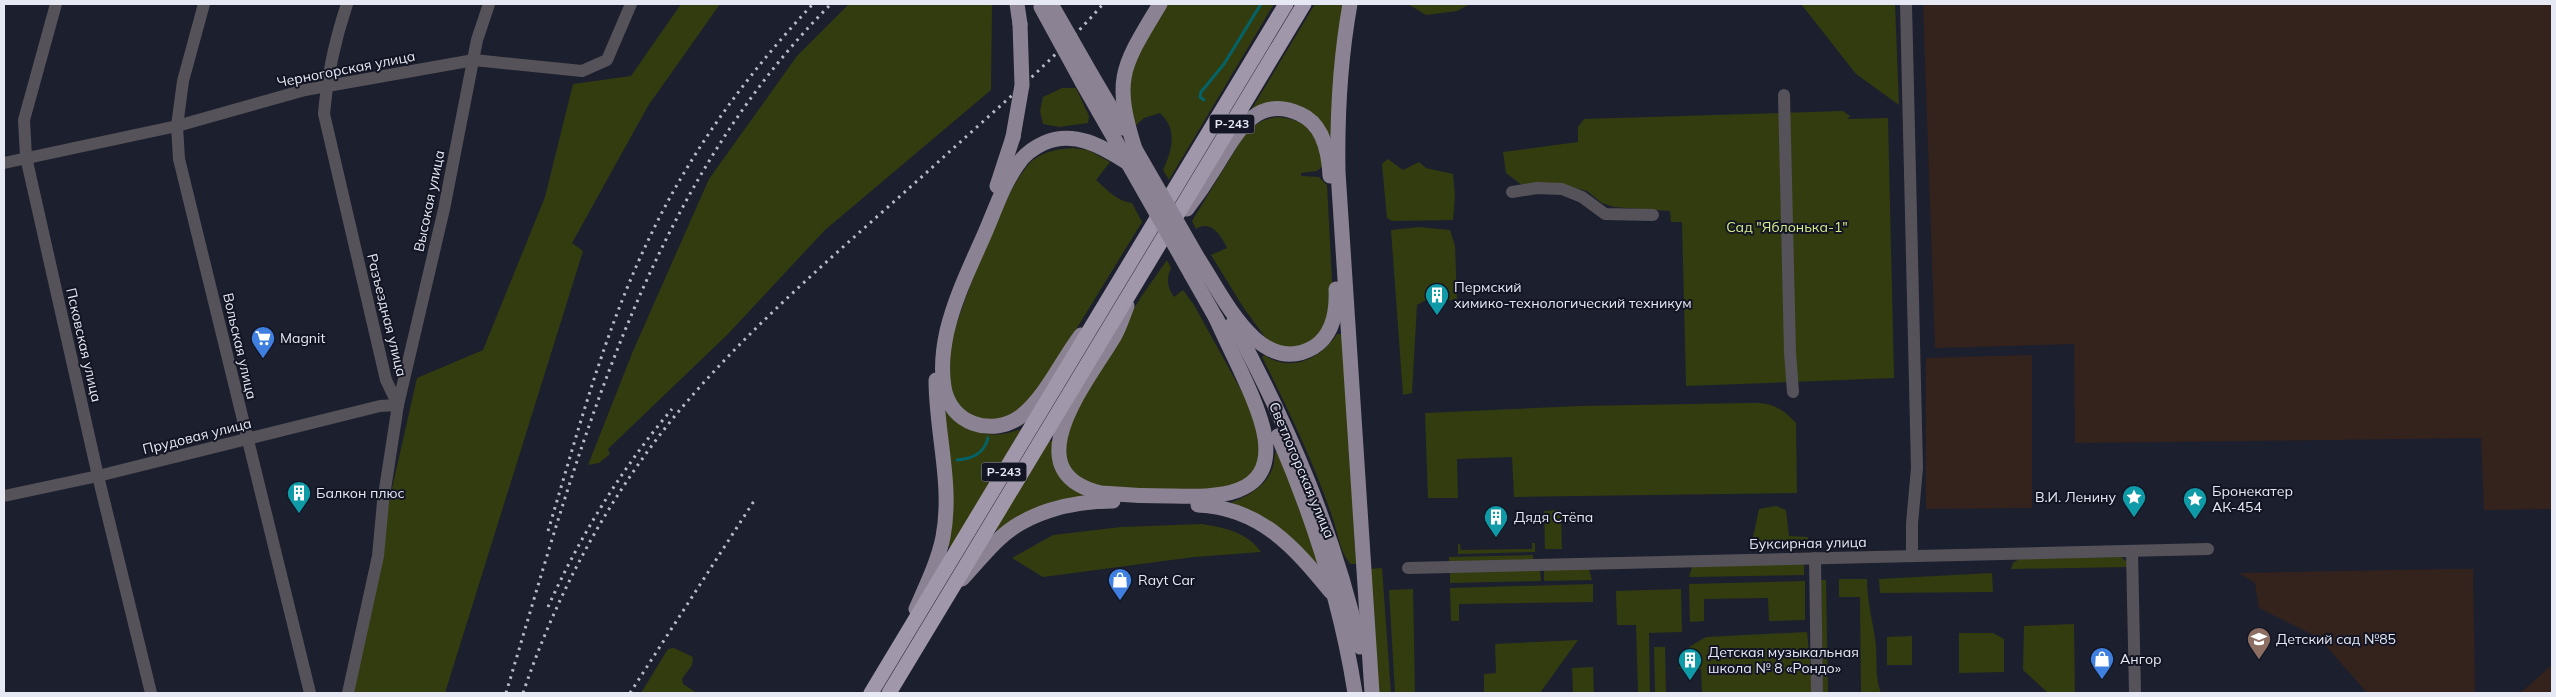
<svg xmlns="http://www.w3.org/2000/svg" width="2556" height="697" font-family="Mulish,sans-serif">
<rect width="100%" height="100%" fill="#1c1f2e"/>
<g fill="#34221d">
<path d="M1923 4H2552V509L2484 510 2481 438 2075 443 2074 344 1935 348Z"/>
<path d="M2032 355V508L1926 509V358Z"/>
<path d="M2452 569H2473L2475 693H2367L2319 638 2259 608 2255 583 2239 573Z"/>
<path d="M2552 665V693H2520Z"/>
</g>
<g fill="#333c0f">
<path d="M681 4H720L648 106 572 243 583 251 445 693H352L348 682 417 378 483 350 545 197 573 84 631 76Z"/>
<path d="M849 4H992L991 90 825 230 727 335 608 449 610 454 599 463 588 465 633 351 709 179 797 56Z"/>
<path d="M1167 4H1274L1169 180 1163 170C1172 151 1178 129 1160 113L1144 118 1135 126 1127 84 1140 50Z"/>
<path d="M1315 4H1347L1334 149 1309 114 1248 115Z"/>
<path d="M1408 4H1470L1457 11 1426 15Z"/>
<path d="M1801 4H1895L1899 105 1856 74Z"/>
<path d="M1062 88H1076L1089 116 1088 123 1059 127 1043 124 1040 111 1043 97Z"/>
<path d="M1843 111 1850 116 1848 119 1888 118 1894 378 1686 386 1682 222H1671L1670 211 1614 207 1602 203 1587 191 1563 185 1523 186 1506 173 1503 152 1578 142V127L1584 119Z"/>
<path d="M1278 117C1312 120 1315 136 1324 165L1317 171 1301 173V176L1319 177 1327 185 1333 301 1328 328 1299 351 1270 344 1243 307 1211 255 1227 248C1222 237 1211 219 1196 229L1192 221 1243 137C1253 125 1261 119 1278 117Z"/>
<path d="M1073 148 1088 150 1110 162 1096 180C1106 189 1118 202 1132 203L1142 222 1034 398 1000 424 963 414C956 402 948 391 948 376 948 365 949 349 952 338 964 301 1006 182 1033 160 1045 151 1059 149 1073 148Z"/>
<path d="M1388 159 1403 170 1419 162 1426 168 1453 174 1455 196 1453 220 1392 221 1387 218 1382 164Z"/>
<path d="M1419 227 1450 230 1455 246 1457 300 1424 301 1417 305 1412 393 1403 395 1391 230Z"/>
<path d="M1167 260 1171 268C1166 279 1167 287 1174 297L1183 290 1194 305 1257 419 1263 451 1249 480 1210 494 1092 486 1070 470 1063 450 1079 400 1141 297Z"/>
<path d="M1337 334H1341L1343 337 1356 564H1351C1341 555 1338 535 1334 522 1315 465 1289 411 1262 357L1264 355C1291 373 1321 359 1337 334Z"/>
<path d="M1749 403C1771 402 1781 407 1796 423L1797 493 1514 497 1512 457 1457 459 1458 498H1428L1425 413 1579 406Z"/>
<path d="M944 408C972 431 985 442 1021 429L953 548 948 546Z"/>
<path d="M1049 441H1052L1053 459 1086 498 994 531Z"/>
<path d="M1277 448 1320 564 1318 567 1230 503C1247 497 1267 486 1273 467 1275 461 1274 453 1277 448Z"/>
<path d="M1776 506 1786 510 1789 536 1808 537 1810 549 1750 551 1759 509Z"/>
<path d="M1561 510 1562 549H1545L1544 511Z"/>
<path d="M1202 524C1225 528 1247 532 1261 552L1194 557 1043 577 1012 558 1053 535 1121 527Z"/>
<path d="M1532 543H1535V552L1458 554V544H1460L1461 550 1532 549Z"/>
<path d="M1533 555V560L1449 562V557Z"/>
<path d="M2121 557 2127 562 2128 567 2011 569 2013 563 2019 559Z"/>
<path d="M1804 563V575L1689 577 1692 567Z"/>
<path d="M1382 568 1391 693H1379L1369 569Z"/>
<path d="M1544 569H1589L1592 580 1544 581Z"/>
<path d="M1540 570 1541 581 1450 583V572Z"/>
<path d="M1992 573 1993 592 1880 593 1879 579Z"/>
<path d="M1839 579H1867C1867 600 1872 618 1875 638 1878 657 1874 675 1881 693H1861L1860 597H1839Z"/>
<path d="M1821 580H1826L1828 693H1823Z"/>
<path d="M1805 581V620L1769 621 1768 598 1704 599V621L1690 622 1689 584Z"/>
<path d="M1593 584V602L1459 604V621H1451L1450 588Z"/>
<path d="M1413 589 1415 693H1395L1389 590Z"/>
<path d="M1681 589 1682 632 1649 633 1650 693H1638L1636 625H1617L1616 591Z"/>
<path d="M2074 624 2075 693H2048L2023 670 2024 626Z"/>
<path d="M1807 632 1813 693H1702L1701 669H1679L1680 661H1690L1689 647 1706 637Z"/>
<path d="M1959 633H1993L2004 639V672L1959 673Z"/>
<path d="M1912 636V665H1887V637Z"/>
<path d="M1578 640 1540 693H1484V674L1496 673 1495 644Z"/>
<path d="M1654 647H1665L1666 693H1655Z"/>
<path d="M674 648 693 657 692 665 682 679 683 684 697 693H641L668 649Z"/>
<path d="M1593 667 1594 693H1573L1572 668Z"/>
</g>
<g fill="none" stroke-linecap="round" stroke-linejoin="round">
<g stroke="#036368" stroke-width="3">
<path d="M1204 100 1200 97 1201 92 1224 64 1261 4"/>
<path d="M957 460C972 459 984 454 988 438"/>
</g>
<g stroke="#565259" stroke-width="12">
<path d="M56 4 24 120 26 157 98 476 151 693"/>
<path d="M204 4 183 81 177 126 179 159 310 693"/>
<path d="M347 4C335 40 327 76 324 114L386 380 398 405"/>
<path d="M1906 4 1917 468 1912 524V555"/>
<path d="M1784 95 1790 352 1793 392"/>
<path d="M4 163 177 126 305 90 474 60 582 71 607 60 631 4"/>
<path d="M1512 192 1537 188 1562 189 1582 197 1605 214 1653 215"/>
<path d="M4 496 98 476 380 406 398 405"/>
<path d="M2132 551 2135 693"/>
<path d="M1815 558 1817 693"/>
<path d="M1408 568 2208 549"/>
<path d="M348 693 378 556 383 502 398 405 444 209 477 40 489 4"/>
</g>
<g stroke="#8b8393" stroke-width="15">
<path d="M1017 4 1020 24"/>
<path d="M1350 4C1340 60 1337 115 1338 172L1372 693"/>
<path d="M1091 74 1123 128"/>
<path d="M1082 82 1126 159"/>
<path d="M1135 149C1112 77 1123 66 1160 4"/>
<path d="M997 186 1013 137"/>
<path d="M1187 209C1197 196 1206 183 1215 168 1235 136 1255 93 1300 114 1323 124 1329 153 1330 176"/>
<path d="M1199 260C1223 296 1260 379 1314 347 1334 334 1337 310 1336 289"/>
<path d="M1191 274 1221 327"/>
<path d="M1127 306C1123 316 1120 326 1115 335 1091 377 1010 472 1101 493 1124 495 1147 496 1170 496 1212 497 1274 500 1265 438 1260 404 1230 351 1216 318"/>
<path d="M1233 323C1289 427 1334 532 1360 647"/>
<path d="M1081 335C1061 361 1046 397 1020 417 991 437 950 424 944 387 941 369 943 349 947 331 955 297 971 265 985 233 995 210 1003 185 1018 164 1024 155 1033 148 1044 143 1074 130 1102 146 1128 163"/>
<path d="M1278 436C1314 519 1341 604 1355 693"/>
<path d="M1198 505C1261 508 1294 547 1331 592"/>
<path d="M962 579C973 567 984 554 996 542 1025 512 1072 501 1113 501"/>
<path d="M916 609C926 586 938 562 943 537 953 485 936 432 936 380"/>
</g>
<g stroke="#a197aa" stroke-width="15">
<path d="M871 693 1286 4"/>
<path d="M889 693 1304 4"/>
</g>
<g stroke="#b9bcc7" stroke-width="3" stroke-dasharray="2.5 5" stroke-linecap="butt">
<path d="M548 531C577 435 603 336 646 245 687 156 746 75 813 4"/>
<path d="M548 607C580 536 622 468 672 409"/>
<path d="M506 693C579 450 646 189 831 4"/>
<path d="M523 693C557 593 607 500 674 417 754 320 855 238 948 153 1001 105 1056 58 1103 4"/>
<path d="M630 693 754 501"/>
</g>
<g stroke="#8b8393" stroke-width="15">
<path d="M1051 4 1091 74"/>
<path d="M1041 7 1082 82"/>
<path d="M1013 137 1022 85 1020 24"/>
<path d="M1135 149 1199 260"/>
<path d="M1128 163 1191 274"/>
</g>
</g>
<defs>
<g id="building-pin" transform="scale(1.25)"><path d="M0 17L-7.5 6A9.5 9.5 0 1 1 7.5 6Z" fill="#0f9aa8" stroke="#131524"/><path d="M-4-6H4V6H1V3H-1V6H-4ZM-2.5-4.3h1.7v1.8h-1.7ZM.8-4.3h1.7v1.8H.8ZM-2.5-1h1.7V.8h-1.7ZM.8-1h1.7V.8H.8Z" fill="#fff"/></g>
<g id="supermarket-pin" transform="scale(1.25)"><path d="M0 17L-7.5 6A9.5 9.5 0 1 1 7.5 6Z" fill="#3f7fe0" stroke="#131524"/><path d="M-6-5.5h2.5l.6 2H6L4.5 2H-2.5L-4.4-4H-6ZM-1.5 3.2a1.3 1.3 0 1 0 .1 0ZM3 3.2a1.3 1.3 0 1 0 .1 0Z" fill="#fff"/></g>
<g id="sight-pin" transform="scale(1.25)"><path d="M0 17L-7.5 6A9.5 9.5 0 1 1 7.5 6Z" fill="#0f9aa8" stroke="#131524"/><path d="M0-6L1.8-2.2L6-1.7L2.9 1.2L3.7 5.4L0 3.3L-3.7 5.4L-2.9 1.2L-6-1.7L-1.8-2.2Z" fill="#fff"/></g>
<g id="shop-pin" transform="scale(1.25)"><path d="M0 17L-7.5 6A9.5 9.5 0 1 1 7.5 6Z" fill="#3f7fe0" stroke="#131524"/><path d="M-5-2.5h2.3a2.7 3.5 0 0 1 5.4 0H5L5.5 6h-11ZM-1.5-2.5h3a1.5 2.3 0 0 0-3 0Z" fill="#fff"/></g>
<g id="school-pin" transform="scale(1.25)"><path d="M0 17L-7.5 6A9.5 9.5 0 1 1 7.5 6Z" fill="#8d6e63" stroke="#131524"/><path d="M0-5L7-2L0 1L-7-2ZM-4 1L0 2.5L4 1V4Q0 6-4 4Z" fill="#fff"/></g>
</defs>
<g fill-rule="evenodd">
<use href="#building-pin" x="1437" y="295"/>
<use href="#supermarket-pin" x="263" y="338"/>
<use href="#building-pin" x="299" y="493"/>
<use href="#sight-pin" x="2134" y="497"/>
<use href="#sight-pin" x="2195" y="499"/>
<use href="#building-pin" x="1496" y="517"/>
<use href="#shop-pin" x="1120" y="580"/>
<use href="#school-pin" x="2259" y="639"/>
<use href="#shop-pin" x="2102" y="659"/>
<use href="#building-pin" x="1690" y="660"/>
</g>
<g text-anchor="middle" stroke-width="4" stroke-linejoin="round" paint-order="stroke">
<g fill="#131524" stroke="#a7a9b5" stroke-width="1">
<rect x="1209.5" y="114.5" width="45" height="19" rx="4"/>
<rect x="981.5" y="462.5" width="45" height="19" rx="4"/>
</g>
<g font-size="12" font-weight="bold" fill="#e6e9f3">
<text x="1232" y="128">Р-243</text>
<text x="1004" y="476">Р-243</text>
</g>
<g font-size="14" fill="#e6e9f3" stroke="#131524">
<text transform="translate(346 69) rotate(-11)" y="5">Черногорская улица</text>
<text transform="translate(429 201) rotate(-78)" y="5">Высокая улица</text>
<text transform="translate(387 315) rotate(76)" y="5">Разъездная улица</text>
<text transform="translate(84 345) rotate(77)" y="5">Псковская улица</text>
<text transform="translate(240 346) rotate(77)" y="5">Вольская улица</text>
<text transform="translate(197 436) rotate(-14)" y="5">Прудовая улица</text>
<text transform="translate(1302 470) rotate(67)" y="5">Светлогорская улица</text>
<text transform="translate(1808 543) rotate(-1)" y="5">Буксирная улица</text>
</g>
<g font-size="14" fill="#d6ec8a" stroke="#131524">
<text x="1787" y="232">Сад "Яблонька-1"</text>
</g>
<g font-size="14" fill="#e6e9f3" stroke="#131524" text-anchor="start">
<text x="1454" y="292">Пермский<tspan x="1454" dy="16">химико-технологический техникум</tspan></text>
<text x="280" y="343">Magnit</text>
<text x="2212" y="496">Бронекатер<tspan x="2212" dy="16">АК-454</tspan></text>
<text x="316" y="498">Балкон плюс</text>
<text x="2116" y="502" text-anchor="end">В.И. Ленину</text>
<text x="1514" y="522">Дядя Стёпа</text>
<text x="1138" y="585">Rayt Car</text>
<text x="2276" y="644">Детский сад №85</text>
<text x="1708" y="657">Детская музыкальная<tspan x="1708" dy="16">школа № 8 «Рондо»</tspan></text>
<text x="2120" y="664">Ангор</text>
</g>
</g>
<rect width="2556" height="697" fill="none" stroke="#e6e9f3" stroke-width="10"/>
</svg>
